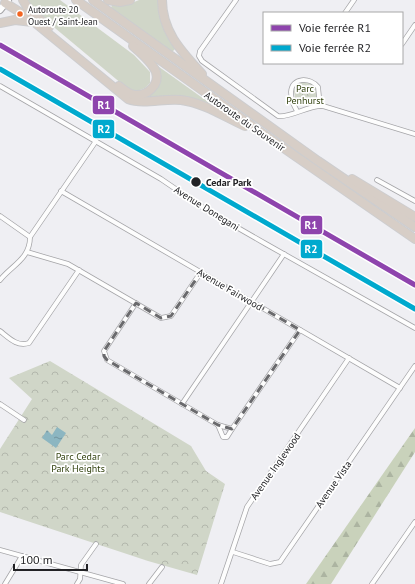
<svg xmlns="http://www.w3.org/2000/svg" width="415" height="584" font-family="'PT Sans',sans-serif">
<defs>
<pattern id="forest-firs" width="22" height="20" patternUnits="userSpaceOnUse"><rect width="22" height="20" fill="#c9d2bb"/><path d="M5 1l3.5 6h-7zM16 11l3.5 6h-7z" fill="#acb4a1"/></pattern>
<pattern id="park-crowns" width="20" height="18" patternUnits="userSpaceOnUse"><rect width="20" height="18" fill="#d0d6c8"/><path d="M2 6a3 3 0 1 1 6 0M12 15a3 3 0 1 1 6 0" fill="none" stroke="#b2b7ac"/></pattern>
<pattern id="water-ripples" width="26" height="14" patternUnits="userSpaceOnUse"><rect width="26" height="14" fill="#8cb6c1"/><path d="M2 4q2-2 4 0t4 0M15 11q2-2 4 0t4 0" fill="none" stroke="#72949d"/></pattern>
</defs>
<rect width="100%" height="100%" fill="#efeff3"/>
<g fill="#d0d6c8">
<path d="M27 0H60L134 55 150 72V83C143 91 138 92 128 89L37 13 30 7Z"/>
<path d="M139 0H159C158 19 164 34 175 49L172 52 111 8 112 5 132 3Z"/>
<path d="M155 64 211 104V106L149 98 148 95 155 89Z"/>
</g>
<path fill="url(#forest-firs)" d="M415 428V452L331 584H306Z"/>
<g fill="url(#park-crowns)">
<path d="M302 82H309L316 88 317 100 314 104 301 106 296 104 294 91 297 85Z"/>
<path d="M50 361 191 446 206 471 225 484 197 575 148 561 0 512V449L32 399 9 378Z"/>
</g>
<path fill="url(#water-ripples)" d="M57 427 66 433 56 448 42 438 47 430 52 435Z"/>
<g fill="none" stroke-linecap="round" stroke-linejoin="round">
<g stroke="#a5a5a8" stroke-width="5.5">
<g id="street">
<path d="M236 0 200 51 199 56 202 61 278 116C291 118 308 105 323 106L415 134"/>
<path d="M345 13 354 0"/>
<path d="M402 44 415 25"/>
<path d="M0 86 161 179 205 209 266 244 415 328"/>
<path d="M297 111C294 106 291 99 291 92 292 77 310 77 318 87L320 106"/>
<path d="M377 180 415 201"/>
<path d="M61 191 400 388"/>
<path d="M0 216 30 237"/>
<path d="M27 252 68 264 161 318 171 316 201 272"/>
<path d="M0 280C12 265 30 259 30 237L96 141"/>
<path d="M136 303 104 351 107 360 218 425 223 437H227L232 429 300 330"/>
<path d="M0 331C9 338 17 347 29 343L79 270"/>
<path d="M0 404 24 420"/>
<path d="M182 404 284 254"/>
<path d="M218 425 232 429"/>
<path d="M0 550 123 584"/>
<path d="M233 552 270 564 280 562 415 366"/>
<path d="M5 584 22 556"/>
<path d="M77 584 80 579 81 565 96 544"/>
<path d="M149 584 162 567"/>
<path d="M221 584 247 507 349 358"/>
<path d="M372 584 415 522"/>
</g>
</g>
<g stroke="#a5a5a8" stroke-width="8">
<path id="secondary" d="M0 10 8 0"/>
</g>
<g stroke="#cdcdcf" stroke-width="10">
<g id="highway">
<path d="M23 0 29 10 49 27"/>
<path d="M76 0 262 133 415 239"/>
<path d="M93 0 318 161 415 227"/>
<path d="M108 0 120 2 130 0"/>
<path d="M162 0C162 32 182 52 202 74"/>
<path d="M5 3 28 17 128 99C144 105 164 98 181 100 204 103 225 117 245 126"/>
<path d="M0 23 15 20 33 22"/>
<path d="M119 86C124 90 128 94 135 95 147 96 160 85 156 72 152 62 141 53 133 46"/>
<path d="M352 179 415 217"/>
</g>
</g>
<use href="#street" stroke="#fdfdfd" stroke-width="4"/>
<use href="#secondary" stroke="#fdfdfd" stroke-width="6"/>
<use href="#highway" stroke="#d7cec7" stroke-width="8"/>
<g stroke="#fff" stroke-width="8">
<path id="rail-1" d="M0 45 415 285"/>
</g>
<g stroke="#fff" stroke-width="8">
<path id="rail-2" d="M0 69 415 309"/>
</g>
<use href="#rail-1" stroke="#8e44ad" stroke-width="5"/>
<use href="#rail-2" stroke="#00a9ce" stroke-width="5"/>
</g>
<path fill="none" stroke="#6a6a6d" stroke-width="3" stroke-dasharray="8 5" stroke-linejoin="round" d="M201 272 300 330 232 429 218 425 107 360 104 356V351L136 303 161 318 171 316Z"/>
<circle fill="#f26522" stroke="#fff" stroke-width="1.5" cx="20" cy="14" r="3.5"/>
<circle fill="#222225" stroke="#fff" stroke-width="1.5" cx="196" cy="182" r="5.5"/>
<g text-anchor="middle" stroke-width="3.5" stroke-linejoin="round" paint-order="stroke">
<g font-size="9" fill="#222225" stroke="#fff" text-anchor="start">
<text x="28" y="13">Autoroute 20<tspan x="28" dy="12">Ouest / Saint-Jean</tspan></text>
</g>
<g font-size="10" fill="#334310" stroke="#fff">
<text x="305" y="92">Parc<tspan x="305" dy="12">Penhurst</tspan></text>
<text x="78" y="460">Parc Cedar<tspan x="78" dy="12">Park Heights</tspan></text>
</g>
<g font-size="10" fill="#222225" stroke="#fff">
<text transform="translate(245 121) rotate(35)" y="4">Autoroute du Souvenir</text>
<text transform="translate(207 208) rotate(32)" y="4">Avenue Donegani</text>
<text transform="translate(230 289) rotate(30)" y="4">Avenue Fairwood</text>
<text transform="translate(275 466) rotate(-55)" y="4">Avenue Inglewood</text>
<text transform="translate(333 484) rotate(-55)" y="4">Avenue Vista</text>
</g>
<g font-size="10" font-weight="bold" fill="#222225" stroke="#fff" text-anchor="start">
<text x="206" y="186">Cedar Park</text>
</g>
</g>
<g stroke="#fff" stroke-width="1.5">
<rect x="92" y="95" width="23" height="20" rx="4" fill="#8e44ad"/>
<rect x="92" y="119" width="23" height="20" rx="4" fill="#00a9ce"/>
<rect x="300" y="215" width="23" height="20" rx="4" fill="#8e44ad"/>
<rect x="300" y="239" width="23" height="20" rx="4" fill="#00a9ce"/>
</g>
<g font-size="11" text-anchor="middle" font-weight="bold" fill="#fff">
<text x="104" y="109">R1</text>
<text x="104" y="133">R2</text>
<text x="311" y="229">R1</text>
<text x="311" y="253">R2</text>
</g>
<rect x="263" y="12" width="140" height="52" fill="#ffffff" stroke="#a7a7a8"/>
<rect x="271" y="25" width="20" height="6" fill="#8e44ad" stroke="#a7a7a8"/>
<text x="299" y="32" font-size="12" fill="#222225">Voie ferrée R1</text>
<rect x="271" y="45" width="20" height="6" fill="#00a9ce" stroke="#a7a7a8"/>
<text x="299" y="52" font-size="12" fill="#222225">Voie ferrée R2</text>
<path d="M14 564v6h73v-6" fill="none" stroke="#222225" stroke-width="2"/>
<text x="20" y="564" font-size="12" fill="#222225" stroke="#ffffff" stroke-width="3" paint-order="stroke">100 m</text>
</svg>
